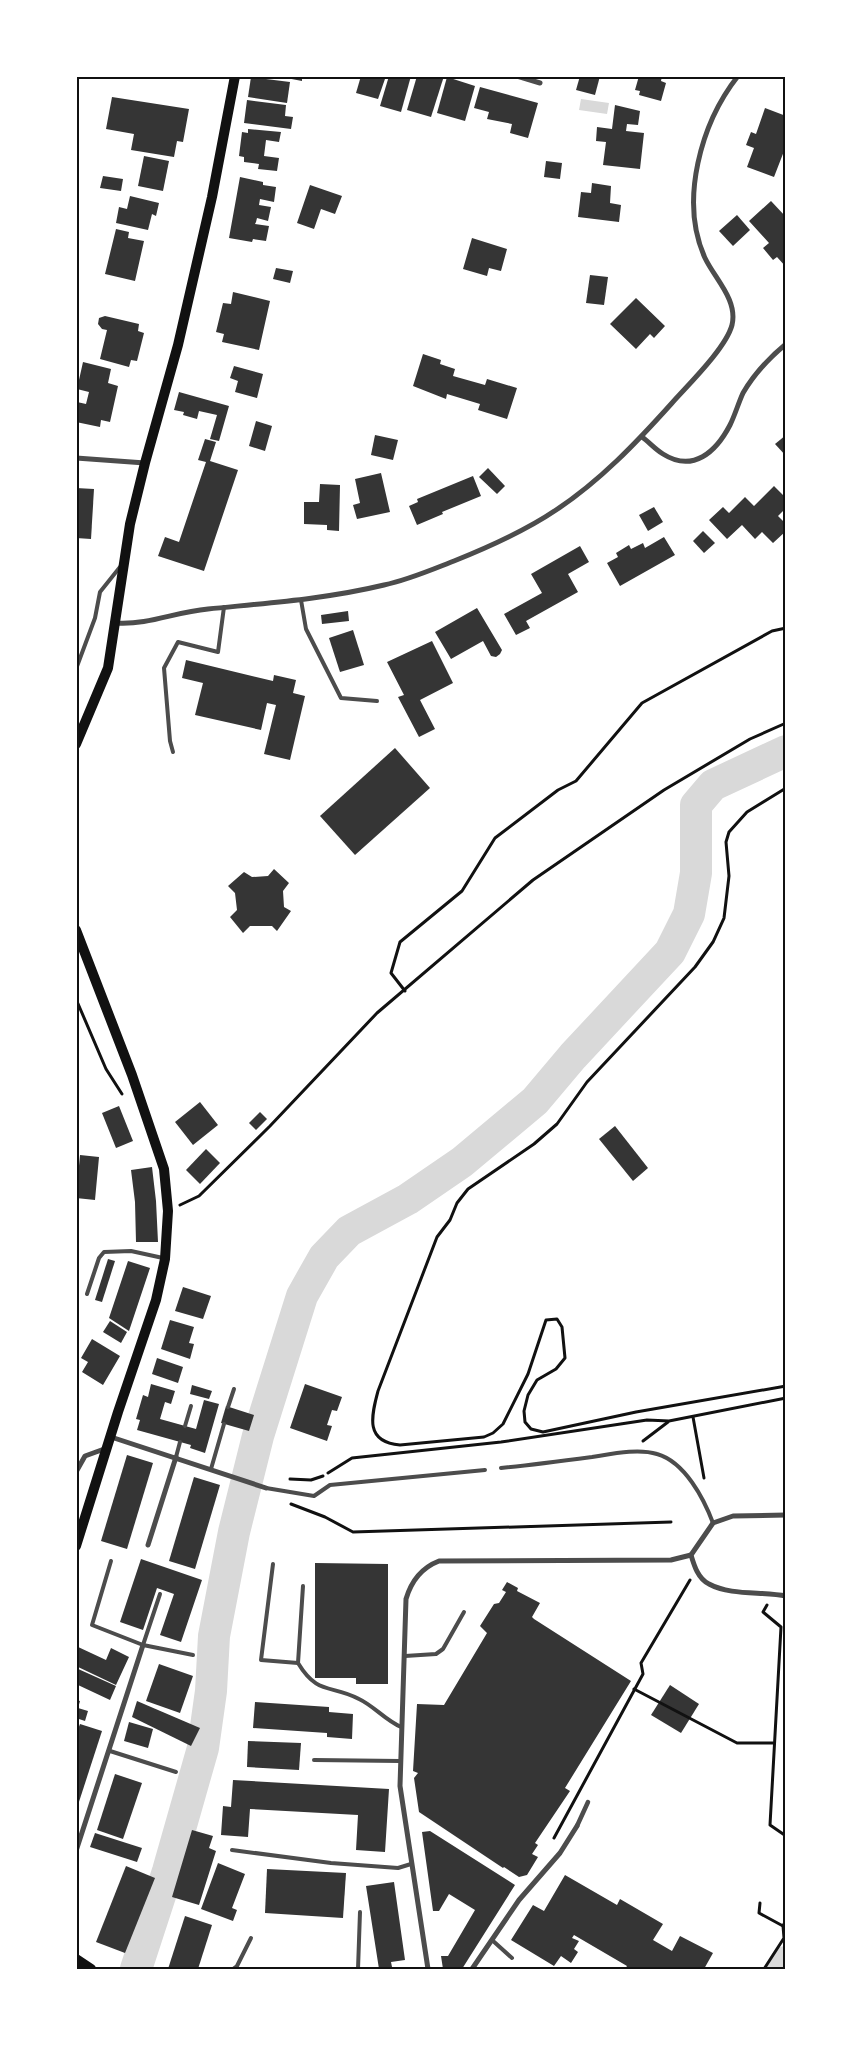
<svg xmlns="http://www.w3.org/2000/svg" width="862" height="2045" font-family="'IBM Plex Sans',sans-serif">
<rect width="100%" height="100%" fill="#fff"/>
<path fill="#d9d9d9" d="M581 99 609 103 607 114 579 110Z"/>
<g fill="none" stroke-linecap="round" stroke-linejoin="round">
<g stroke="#d9d9d9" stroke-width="32">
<path d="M136 1969 168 1871 203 1748 211 1691 214 1636 234 1532 258 1436 302 1296 324 1257 349 1231 408 1199 462 1162 535 1101 573 1056 670 952 689 914 696 873V805L713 785 786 751"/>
<path d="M782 1969 786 1962"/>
</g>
</g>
<g fill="#353535">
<path d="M276 76H302V81Z"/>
<path d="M361 76H386L378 99 356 93Z"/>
<path d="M389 76H411L401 112 380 106Z"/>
<path d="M417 76H444L431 117 407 110Z"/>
<path d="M580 76H600L595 95 576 90Z"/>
<path d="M639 76H662L661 81 666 83 661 101 639 95 640 91 635 90Z"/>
<path d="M251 77 290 82 287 103 248 97Z"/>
<path d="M447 77 475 86 465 121 437 113Z"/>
<path d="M480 87 538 103 528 138 510 133 512 124 487 119 489 112 474 108Z"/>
<path d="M112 97 189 109 183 142 177 141 174 157 131 150 134 134 106 129Z"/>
<path d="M247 100 286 105 285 116 293 117 291 129 244 123Z"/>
<path d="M615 105 640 111 638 125 627 124 626 131 644 133 640 169 603 165 606 142 596 141 597 127 612 129Z"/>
<path d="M765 108 786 116V146L774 177 747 167 754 148 746 145 751 132 756 134Z"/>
<path d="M248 129 281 132 279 142 266 140 264 156 279 158 277 171 258 169 259 164 244 162V157L239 156 242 132 248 133Z"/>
<path d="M144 156 169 161 163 191 138 186Z"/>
<path d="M546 161 562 163 560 179 544 177Z"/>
<path d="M103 176 123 179 121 191 100 188Z"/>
<path d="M240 177 263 182V185L276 187 274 202 260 199 259 205 271 207 268 221 257 218 256 222 255 224 269 226 266 241 253 239 252 242 229 238Z"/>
<path d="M592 183 611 186 610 203 621 205 619 222 578 217 581 192 591 193Z"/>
<path d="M310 185 342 196 335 214 321 209 314 229 297 223Z"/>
<path d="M130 196 159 203 156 216 152 214 148 230 116 223 119 207 127 209Z"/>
<path d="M771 201 786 217V267L777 257 773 260 763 248 769 243 749 221Z"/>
<path d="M737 215 750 230 733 246 719 231Z"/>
<path d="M116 229 129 232 128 238 144 241 135 281 105 274Z"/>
<path d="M472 238 507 249 501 271 489 268 487 276 463 269Z"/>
<path d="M276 268 293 271 290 283 273 279Z"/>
<path d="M590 275 608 277 604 305 586 303Z"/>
<path d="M233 292 270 301 259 350 222 342 224 334 216 332 223 303 231 304Z"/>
<path d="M636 298 665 326 654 338 650 334 636 349 610 324Z"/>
<path d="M105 316 139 324 138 331 144 333 137 361 131 360 129 367 100 359 107 330 102 329 98 324 99 318Z"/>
<path d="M423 354 441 360 440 364 455 369 453 376 485 385 487 379 517 388 507 419 478 410 480 404 447 394 446 399 413 386Z"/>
<path d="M83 362 111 369 108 383 118 386 110 422 101 420 100 427 76 422 77 402 86 404 89 392 77 389Z"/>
<path d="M234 366 263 374 257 398 235 392 238 381 230 378Z"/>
<path d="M179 392 229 406 219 441 210 439 217 415 199 411 197 419 183 415 184 412 174 410Z"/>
<path d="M256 421 272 426 265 451 249 446Z"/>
<path d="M375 435 398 440 393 460 371 455Z"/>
<path d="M786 435V456L775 444Z"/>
<path d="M205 439 216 442 210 461 238 470 204 571 158 556 165 537 179 542 206 462 198 460Z"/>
<path d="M488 468 505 486 497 494 479 477Z"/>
<path d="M381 473 390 512 357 519 353 505 360 503 355 479Z"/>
<path d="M473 476 481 496 442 512 443 514 417 525 409 506 418 502 417 499Z"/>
<path d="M320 484 340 485 339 531 327 530V525L304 524V502H319Z"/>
<path d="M774 486 786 498V508L778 516 786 524V531L773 543 762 532 755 539 742 525 727 539 709 520 723 507 729 513 745 497 754 506Z"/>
<path d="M76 488 94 489 91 539 76 538Z"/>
<path d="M654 507 663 522 648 531 639 515Z"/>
<path d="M703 531 715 543 704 553 693 541Z"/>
<path d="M664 537 675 555 620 586 607 563 618 557 616 553 629 545 631 549 643 543 645 548Z"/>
<path d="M580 546 589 562 568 574 578 592 526 621 530 628 516 635 504 614 542 593 531 574Z"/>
<path d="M477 608 502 650 500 654 496 657 491 656 483 641 451 659 435 632Z"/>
<path d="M348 611 349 621 322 624 321 615Z"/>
<path d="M353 630 364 665 340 672 329 638Z"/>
<path d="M432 641 453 683 420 700 435 729 419 737 398 697 404 695 387 662Z"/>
<path d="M186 660 273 681 274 675 296 680 293 693 305 696 290 760 264 754 276 705 267 703 261 730 195 715 203 683 182 678Z"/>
<path d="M395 748 430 788 355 855 320 816Z"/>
<path d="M274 869 289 883 283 891 284 907 291 911 277 931 272 926H250L243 933 230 917 237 910 235 893 228 886 244 872 252 877 268 876Z"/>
<path d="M200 1102 218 1125 193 1145 175 1122Z"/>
<path d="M119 1106 133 1141 116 1148 102 1113Z"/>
<path d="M260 1112 267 1119 256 1130 249 1123Z"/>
<path d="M615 1126 648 1168 633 1181 599 1139Z"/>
<path d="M206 1149 220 1163 200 1184 186 1170Z"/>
<path d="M80 1155 99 1157 95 1200 76 1198Z"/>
<path d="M152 1167 156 1201 158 1242H136L135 1202 131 1170Z"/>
<path d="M108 1259 115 1261 102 1302 95 1300Z"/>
<path d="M128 1261 150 1268 129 1331 109 1318Z"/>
<path d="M183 1287 211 1296 203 1319 175 1311Z"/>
<path d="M170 1320 194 1327 189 1343 194 1344 190 1359 161 1349Z"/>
<path d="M110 1321 127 1332 121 1343 103 1332Z"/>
<path d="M92 1339 120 1356 103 1385 82 1372 88 1362 81 1358Z"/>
<path d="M157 1358 183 1367 178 1383 152 1374Z"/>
<path d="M151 1384 175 1391 171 1404 165 1402 160 1419 196 1429 204 1400 219 1404 205 1453 190 1448 191 1445 137 1430 140 1420 136 1419 143 1395 148 1397Z"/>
<path d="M305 1384 342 1397 337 1411 332 1410 327 1425 332 1426 327 1441 290 1428Z"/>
<path d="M192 1385 212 1391 209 1399 190 1394Z"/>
<path d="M226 1406 254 1415 249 1431 221 1423Z"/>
<path d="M127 1455 153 1463 127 1549 101 1541Z"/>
<path d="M194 1477 220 1485 195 1569 169 1561Z"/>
<path d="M141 1559 202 1580 181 1642 160 1635 174 1594 157 1588 143 1630 120 1622Z"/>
<path d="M315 1563 388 1564V1684H356V1678H315Z"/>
<path d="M507 1582 518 1588 517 1591 540 1603 532 1617 534 1619 631 1681 565 1788 570 1791 535 1843 538 1845 532 1854 538 1857 527 1875 519 1877 504 1867 503 1868 419 1812 414 1778 418 1773 413 1771 417 1704 444 1705 487 1633 480 1626 494 1604 499 1603 506 1592 502 1590Z"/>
<path d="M76 1646 106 1660 111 1648 129 1657 116 1685 76 1666Z"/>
<path d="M159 1664 193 1676 180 1713 146 1701Z"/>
<path d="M76 1668 116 1686 110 1700 78 1685 76 1691Z"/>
<path d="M670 1685 699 1704 681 1733 651 1715Z"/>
<path d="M76 1700 80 1701 78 1708 88 1711 85 1721 76 1718Z"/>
<path d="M137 1701 200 1728 191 1746 132 1717Z"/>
<path d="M255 1702 329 1707V1712L353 1714 352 1739 327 1737V1733L253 1728Z"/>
<path d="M129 1722 153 1729 148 1748 124 1741Z"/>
<path d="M80 1724 102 1731 77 1808 76 1735Z"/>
<path d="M248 1741 301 1743 299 1770 247 1767Z"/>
<path d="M115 1774 142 1783 123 1839 97 1830Z"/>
<path d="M233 1780 389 1789 385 1852 356 1850 358 1815 250 1809 248 1837 221 1835 223 1806 231 1807Z"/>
<path d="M192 1830 213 1836 209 1848 216 1851 199 1905 172 1897Z"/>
<path d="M430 1831 515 1885 462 1969H443L441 1956H448L475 1910 449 1894 439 1911H433L422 1832Z"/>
<path d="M95 1833 142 1848 137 1862 90 1847Z"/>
<path d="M218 1863 245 1874 232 1908 237 1910 233 1921 201 1909Z"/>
<path d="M126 1866 155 1878 125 1953 96 1942Z"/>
<path d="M267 1869 346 1873 343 1918 265 1913Z"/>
<path d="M565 1875 617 1905 620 1899 663 1924 653 1940 672 1951 680 1936 713 1953 704 1969H625L627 1966 574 1935 572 1938 579 1941 574 1949 578 1952 571 1963 561 1956 554 1966 511 1940 533 1905 544 1911Z"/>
<path d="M394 1882 405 1960 391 1962 392 1967 379 1969 366 1886Z"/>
<path d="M185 1916 212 1925 198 1969H168Z"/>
</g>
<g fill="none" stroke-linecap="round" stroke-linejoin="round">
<g stroke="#111" stroke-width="3">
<path d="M786 788 747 812 729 832 726 842 729 876 724 918 713 942 695 967 587 1082 557 1124 534 1144 468 1189 457 1203 450 1220 437 1237 378 1391C371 1417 365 1442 400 1445L484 1437 493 1433 503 1424 528 1374 546 1320 557 1319 562 1327 565 1358 556 1369 537 1380 528 1395 524 1411 525 1422 531 1429 543 1432 636 1412 786 1386"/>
<path d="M405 991 391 973 400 942 462 891 495 838 558 790 576 781 642 703 772 631 786 628"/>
<path d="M76 999 106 1069 122 1094"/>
<path d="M180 1205 199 1196 270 1126 377 1013 533 880 664 790 750 739 786 723"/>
<path d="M693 1417 704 1478"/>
<path d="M643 1441 668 1422"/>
<path d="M328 1473 352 1458 501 1442 647 1420 669 1421 786 1398"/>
<path d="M290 1479 311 1480 323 1476"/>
<path d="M291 1504 325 1517 353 1532 671 1522"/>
<path d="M767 1605 763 1612 781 1627 770 1825 786 1836"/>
<path d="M634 1689 737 1743H773"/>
<path d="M554 1838 643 1674 641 1663 690 1580"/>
<path d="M760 1903 759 1913 783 1926"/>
<path d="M764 1969 784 1938 783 1926 786 1920"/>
</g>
<g stroke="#4c4c4c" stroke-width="4">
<path d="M301 600 306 629 341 698 377 701"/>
<path d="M76 669 95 618 100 592 120 567"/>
<path d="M173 752 170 741 164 668 178 642 218 652 224 607"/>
<path d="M87 1294 99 1258 104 1252 131 1251 163 1258"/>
<path d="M228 1407 234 1389"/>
<path d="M185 1426 191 1406"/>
<path d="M176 1457 180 1442"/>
<path d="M501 1468C532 1465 562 1461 592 1457 611 1454 638 1448 657 1454 685 1462 704 1499 713 1523"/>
<path d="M211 1469 224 1424"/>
<path d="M266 1488 314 1496 330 1485 485 1470"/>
<path d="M111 1561 92 1625 143 1645 193 1655"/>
<path d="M273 1564 261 1660 298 1663C318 1696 331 1684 359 1699 374 1706 385 1720 401 1727"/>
<path d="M143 1645 160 1594"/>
<path d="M405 1656 436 1654 443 1649 464 1612"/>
<path d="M298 1663 303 1586"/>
<path d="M110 1751 176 1772"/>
<path d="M314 1760 400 1761"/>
<path d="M232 1850 331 1863 398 1868 411 1864"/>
<path d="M492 1940 512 1958"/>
<path d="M233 1969 237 1966 251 1938"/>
<path d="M358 1969 360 1912"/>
</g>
<path stroke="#4c4c4c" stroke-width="4.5" d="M577 1826 588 1802"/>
<g stroke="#4c4c4c" stroke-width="5">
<path d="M517 76 540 83"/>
<path d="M642 437C649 442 655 449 663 454 693 473 716 452 730 425 735 415 738 404 743 393 754 374 769 358 786 344"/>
<path d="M76 458 145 463"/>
<path d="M116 623C150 625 174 612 208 609 267 603 326 599 384 585 408 580 431 570 454 561 489 547 525 531 556 510 600 481 637 442 672 403 688 385 726 348 732 325 738 300 715 279 705 258 679 201 701 123 738 76"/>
<path d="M111 1437 266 1488"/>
<path d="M76 1472 85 1456 107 1448"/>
<path d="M786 1515 733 1516 713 1523 691 1555C694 1565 698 1579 709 1584 731 1596 762 1591 786 1596"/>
<path d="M148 1545 176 1457"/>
<path d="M76 1851 143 1645"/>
<path d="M428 1969 400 1786 406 1599C411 1582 421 1568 439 1561L671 1560 691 1555"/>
<path d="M472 1969 519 1900 560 1853 577 1826"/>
</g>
<g stroke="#111" stroke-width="10">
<path d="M76 744 108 668 130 524 145 463 178 345 212 197 235 76"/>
<path d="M76 930 132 1075 164 1169 168 1211 165 1259 156 1300 118 1412 76 1546"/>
<path d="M76 1959 91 1969"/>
</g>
</g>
<rect width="862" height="2045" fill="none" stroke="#ffffff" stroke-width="155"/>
<rect x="78" y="78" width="706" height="1890" fill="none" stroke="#111" stroke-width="2"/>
</svg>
